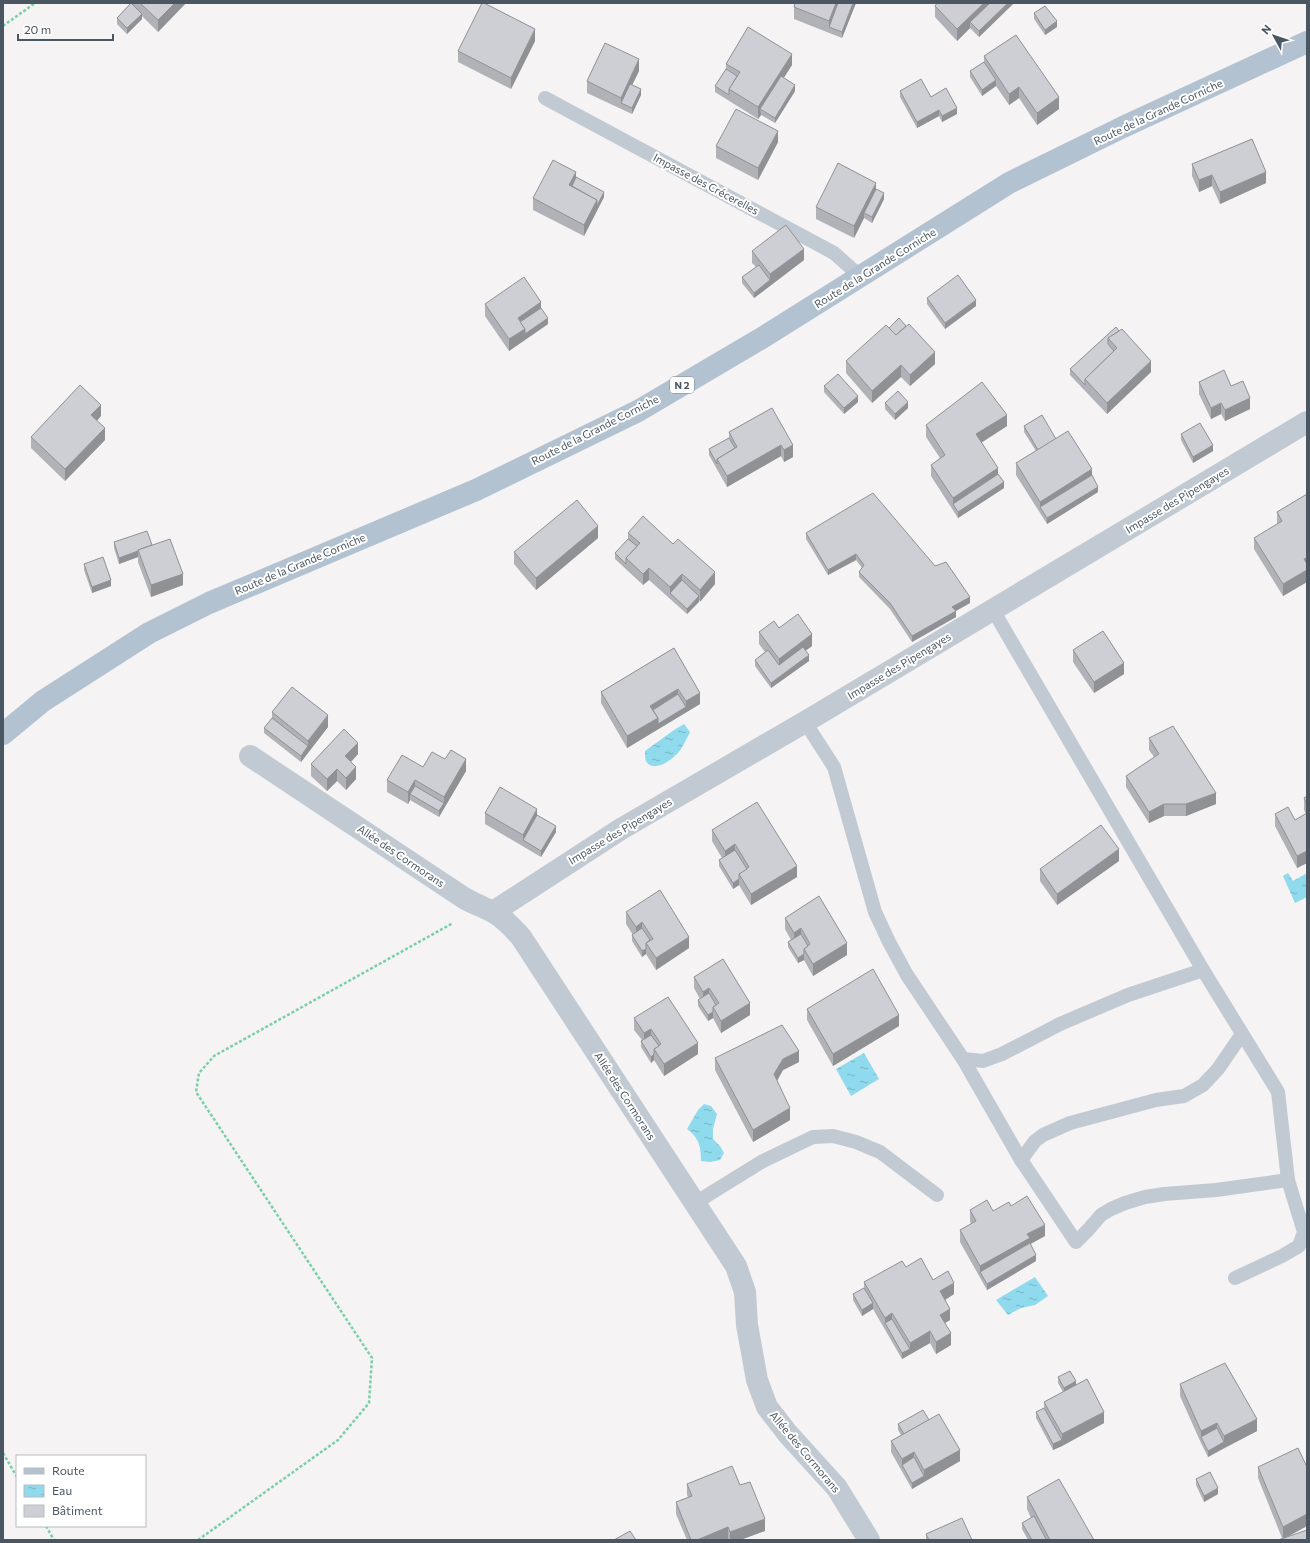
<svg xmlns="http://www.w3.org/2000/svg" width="1310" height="1543" font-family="Commissioner,sans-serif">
<defs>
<pattern id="water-ripples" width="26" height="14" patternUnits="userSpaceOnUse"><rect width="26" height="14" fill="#90daee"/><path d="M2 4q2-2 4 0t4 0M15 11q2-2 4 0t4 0" fill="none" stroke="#78b4c4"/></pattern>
</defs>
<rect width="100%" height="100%" fill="#f5f3f3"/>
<g fill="url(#water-ripples)">
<path d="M684 724 690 732C687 738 684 744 681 749 676 757 654 775 646 761 645 759 645 754 645 751L674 730Z"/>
<path d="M1288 873 1293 881 1307 873V897L1295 903 1283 876Z"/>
<path d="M864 1053 879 1079 851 1096 836 1069Z"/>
<path d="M704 1104 711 1106 717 1114 713 1129V1139L720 1146 724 1153 720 1160 710 1162 701 1161C701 1146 699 1138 687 1129L698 1110Z"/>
<path d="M1035 1277 1048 1296 1035 1305 1021 1308 1008 1315 996 1300Z"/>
</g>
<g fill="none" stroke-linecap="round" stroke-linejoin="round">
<g stroke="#7ad0a6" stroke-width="2.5" stroke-dasharray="3 2" stroke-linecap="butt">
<path d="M3 26 35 3"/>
<path d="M3 1453 17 1477"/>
<path d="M46 1526 54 1540"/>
<path d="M198 1540 338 1440 369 1403 372 1358 196 1092 199 1073 214 1056 453 923"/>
</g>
<g stroke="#c1cad2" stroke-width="14">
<path d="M545 98 834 253 861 277"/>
<path d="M993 610 1203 970 1278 1092 1288 1180 1304 1232 1299 1246 1282 1256 1235 1278"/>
<path d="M805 722 834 767 875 912 889 942 907 975 963 1059 1021 1160 1076 1242 1088 1230 1101 1215 1111 1209 1125 1203 1145 1197 1164 1194 1216 1190 1288 1180"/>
<path d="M963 1059 983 1061 1002 1054 1060 1024 1128 995 1203 970"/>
<path d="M1021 1160 1035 1141 1043 1135 1070 1123 1156 1100 1184 1096 1203 1085 1218 1069 1242 1034"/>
<path d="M695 1203 763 1161 813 1137 833 1136 856 1142 880 1152 937 1195"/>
</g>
<g stroke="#c1cad2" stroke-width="22">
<path d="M250 756 464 898C474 904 484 907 493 912 504 918 513 928 521 937L736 1266 745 1292 747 1325 757 1380 767 1407 788 1434 837 1488 869 1540"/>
<path d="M493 912 621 829 805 722 1307 422"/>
</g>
<path stroke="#b3c2d1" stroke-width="22" d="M3 734 43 701 149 633 209 603 476 490 638 411 762 338 1009 183 1123 127 1307 42"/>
</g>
<g fill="#b0b2b7">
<path d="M128 3H186L158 32 142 16V19L127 34 117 24V18L130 4Z"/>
<path d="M856 3 842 38 794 19V7Z"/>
<path d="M1014 3 979 37 970 28 957 41 935 17V6Z"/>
<path d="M1034 13 1057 27 1045 35 1034 19Z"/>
<path d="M535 41 511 89 458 62V51Z"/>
<path d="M984 56 1059 109 1037 125 1019 98 1009 105 996 86 982 96 970 77V71L984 62Z"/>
<path d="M726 64 792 65 783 78 795 91 775 123 761 115 758 119 715 92V86L726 69Z"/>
<path d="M639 71 632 85 641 95 632 114 587 93V81Z"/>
<path d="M900 91 931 97 957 114 942 122 939 116 917 128 900 97Z"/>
<path d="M778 142 758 180 716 158V146Z"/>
<path d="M1192 164 1266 183 1220 204 1212 186 1199 192 1192 176Z"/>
<path d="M576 177 604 197 584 236 533 210V198Z"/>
<path d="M876 189 884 199 872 223 864 218 854 238 816 219V207Z"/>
<path d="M752 251 804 260 754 298 742 283V277L756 267 752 263Z"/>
<path d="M927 298 976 306 945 329 927 304Z"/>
<path d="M485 304 541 308 548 324 509 351 485 316Z"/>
<path d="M1116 327 1151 372 1107 414 1070 375V369Z"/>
<path d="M889 328 935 364 910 386 901 377 872 403 846 373V361Z"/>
<path d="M1199 382 1231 386 1250 409 1225 421 1221 414 1211 419 1199 394Z"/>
<path d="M824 386 858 402 844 414 824 392Z"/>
<path d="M885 403 908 408 895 420 885 409Z"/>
<path d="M772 408 793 457 784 462 781 456 727 487 709 455V449L729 438V432Z"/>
<path d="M101 416 97 421 105 440 65 481 31 448V437Z"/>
<path d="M926 425 1007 426 981 443 998 474 1004 488 958 518 931 476V465L940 458 926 437Z"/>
<path d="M1024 426 1056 439 1092 475 1098 492 1047 524 1016 475V463L1036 451 1024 432Z"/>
<path d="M1181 434 1213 451 1193 463 1181 440Z"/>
<path d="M1307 494V582L1283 596 1254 549V538L1277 524V512Z"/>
<path d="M628 533 715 584 687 614 649 580 643 585 615 559V553L628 539Z"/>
<path d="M806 533 935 566 970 603 956 611V617L912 642 890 609 859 577V572L862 568 856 560 828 575 806 539Z"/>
<path d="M598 538 536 590 514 564V552Z"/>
<path d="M114 542 152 545 183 585 151 597 138 562V557L119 564 114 548Z"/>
<path d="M84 564 111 586 92 593 84 570Z"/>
<path d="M779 628 812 646 805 651 809 661 771 688 755 666V660L765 652 759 644V632Z"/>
<path d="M674 648 700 704 627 748 601 703V692Z"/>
<path d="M1073 650 1124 674 1094 693 1073 662Z"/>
<path d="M272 712 328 727 301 762 264 733V728L272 718Z"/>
<path d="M1149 738 1216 804 1186 816H1164L1149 823 1126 787V776L1154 757 1149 750Z"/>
<path d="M358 754 351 762 356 779 346 790 337 781 327 791 311 776V764Z"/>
<path d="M445 759 466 771 439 817 410 800 408 804 387 792V780Z"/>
<path d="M1307 796V863L1297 868 1275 826V814L1295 820 1306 814 1304 810V798Z"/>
<path d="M485 813 537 815 556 832 541 857 485 824Z"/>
<path d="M712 830 797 877 751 905 739 885 733 889 719 866V860L722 858 712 841Z"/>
<path d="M1119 861 1057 905 1040 881V869Z"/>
<path d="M626 912 689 948 656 970 646 954 642 957 632 941V935H633L626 924Z"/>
<path d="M785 918 847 955 813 976 804 960 798 963 788 947V942L791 940 785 929Z"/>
<path d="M694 977 750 1015 721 1033 713 1018 708 1021 698 1006V1000L700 999 694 988Z"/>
<path d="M807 1009 899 1026 833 1066 807 1020Z"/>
<path d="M634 1018 698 1054 664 1076 654 1060 651 1063 641 1047V1041L642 1040 634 1030Z"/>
<path d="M715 1058 799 1062 783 1070 777 1081 790 1120 753 1142 715 1070Z"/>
<path d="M1011 1206 1045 1236 1030 1244 1036 1261 987 1290 960 1242V1230L971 1224 970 1221V1210L993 1211Z"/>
<path d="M906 1267 933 1280 954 1294 945 1300 950 1320 945 1323 951 1345 936 1354 930 1343 902 1359 873 1309 862 1316 853 1300V1294L864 1288V1282Z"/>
<path d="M1058 1377 1076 1385 1104 1423 1062 1446 1053 1450 1036 1418V1412L1044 1408V1402L1063 1392 1058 1383Z"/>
<path d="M1180 1384 1257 1431 1208 1457 1201 1443 1180 1396Z"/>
<path d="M929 1420 960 1461 912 1489 891 1452V1441L901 1435 898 1430V1424Z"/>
<path d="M1258 1467H1307V1526L1287 1537 1282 1538 1258 1478Z"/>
<path d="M1196 1479 1218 1494 1204 1502 1196 1485Z"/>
<path d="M687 1484 740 1485 765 1531 740 1540H729L728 1539 725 1540H687L676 1514V1502L688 1497 687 1495Z"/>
<path d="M1027 1497 1094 1540H1028L1022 1529V1523L1031 1518 1027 1509Z"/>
<path d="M926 1534 972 1540H926Z"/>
</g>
<g fill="#909195">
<path d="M175 3H186L158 32V20Z"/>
<path d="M836 3H840L829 27V21Z"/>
<path d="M853 3H856L842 38V32Z"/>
<path d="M984 3H997L970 22V28L957 41V29Z"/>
<path d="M1008 3H1014L979 37V31Z"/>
<path d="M142 14V19L127 34V28Z"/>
<path d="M1057 21V27L1045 35V30Z"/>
<path d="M535 29V41L511 89V78Z"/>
<path d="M792 54V65L763 111 760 109 761 115 758 119V107Z"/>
<path d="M639 59V71L623 104 621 103V98Z"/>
<path d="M996 80V86L982 96V90Z"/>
<path d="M795 85V91L775 123V118Z"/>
<path d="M1019 87V98L1009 105V94Z"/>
<path d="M641 89V95L632 114V108Z"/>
<path d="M1059 97V109L1037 125V113Z"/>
<path d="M957 108V114L942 122V116Z"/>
<path d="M939 110V116L917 128V122Z"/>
<path d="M778 131V142L758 180V168Z"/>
<path d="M576 172V183L572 192 569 185Z"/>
<path d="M1266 172V183L1220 204V192Z"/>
<path d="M1212 175V186L1199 192V180Z"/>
<path d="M876 183V194L864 213V218L854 238V226Z"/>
<path d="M604 192V197L584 236V225L597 200Z"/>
<path d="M884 193V199L872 223V217Z"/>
<path d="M804 249V260L754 298V293L770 280V274Z"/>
<path d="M976 300V306L945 329V323Z"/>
<path d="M541 302V314L518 324V318Z"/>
<path d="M548 318V324L509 351V339L525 329Z"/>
<path d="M935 352V364L910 386V375Z"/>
<path d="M1151 361V372L1107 414V403Z"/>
<path d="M901 365V377L872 403V391Z"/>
<path d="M858 396V402L844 414V408Z"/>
<path d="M1250 398V409L1225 421V410Z"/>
<path d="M908 402V408L895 420V414Z"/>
<path d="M1221 403V414L1211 419V408Z"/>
<path d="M101 405V416L91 427V415Z"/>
<path d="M1007 415V426L976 446V434Z"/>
<path d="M105 428V440L65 481V469Z"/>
<path d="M781 445V456L727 487V476Z"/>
<path d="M793 445V457L784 462V450Z"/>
<path d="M1213 445V451L1193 463V457Z"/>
<path d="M998 468V480L953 504V498Z"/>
<path d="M1092 469V481L1040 507V502Z"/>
<path d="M1004 482V488L958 518V512Z"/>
<path d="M1098 487V492L1047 524V518Z"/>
<path d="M598 526V538L536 590V578Z"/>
<path d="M138 551V557L119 564V558Z"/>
<path d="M856 554V560L828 575V570Z"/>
<path d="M1307 558V569L1304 559Z"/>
<path d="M649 568V580L643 585V574Z"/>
<path d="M1307 570V582L1283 596V584Z"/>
<path d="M715 572V584L700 602V590Z"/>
<path d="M183 574V585L151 597V585Z"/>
<path d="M682 574V586L670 593V587Z"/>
<path d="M111 580V586L92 593V587Z"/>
<path d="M699 596V602L687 614V609Z"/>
<path d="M970 597V603L952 613V607Z"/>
<path d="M956 611V617L912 642V636Z"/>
<path d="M812 634V646L779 670V659Z"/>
<path d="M809 655V661L771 688V683Z"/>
<path d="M1124 663V674L1094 693V682Z"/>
<path d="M678 689V700L650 712V706Z"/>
<path d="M700 693V704L627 748V736L658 718 686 707V701Z"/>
<path d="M328 715V727L301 762V756L308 746V741Z"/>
<path d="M358 743V754L345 768V756Z"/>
<path d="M466 759V771L439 817V811L444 803V797Z"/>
<path d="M356 767V779L346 790V778Z"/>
<path d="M337 769V781L327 791V779Z"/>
<path d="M415 780V792L410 794V800L408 804V792Z"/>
<path d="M1216 793V804L1186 816V804Z"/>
<path d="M1164 804V816L1149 823V812Z"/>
<path d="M537 809V821L523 840V835Z"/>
<path d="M556 826V832L541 857V851Z"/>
<path d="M735 844V856L725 863V851Z"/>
<path d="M1119 849V861L1057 905V894Z"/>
<path d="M1307 851V863L1297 868V856Z"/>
<path d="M797 866V877L751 905V894Z"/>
<path d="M739 879V885L733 889V883Z"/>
<path d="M642 922V934L636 939V927Z"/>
<path d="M801 928V940L794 944V933Z"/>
<path d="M689 937V948L656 970V958Z"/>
<path d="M847 943V955L813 976V964Z"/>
<path d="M646 949V954L642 957V951Z"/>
<path d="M804 954V960L798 963V958Z"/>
<path d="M709 988V999L703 1003V992Z"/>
<path d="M750 1003V1015L721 1033V1021Z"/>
<path d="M713 1012V1018L708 1021V1015Z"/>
<path d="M899 1015V1026L833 1066V1054Z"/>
<path d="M651 1029V1040L644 1044V1033Z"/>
<path d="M698 1043V1054L664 1076V1064Z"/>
<path d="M799 1051V1062L783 1070 774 1086V1074L783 1059Z"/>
<path d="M654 1054V1060L651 1063V1057Z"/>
<path d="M790 1108V1120L753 1142V1130Z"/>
<path d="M1045 1225V1236L980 1272V1266L1027 1234Z"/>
<path d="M1036 1255V1261L987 1290V1284Z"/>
<path d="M954 1283V1294L940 1303V1291Z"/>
<path d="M873 1303V1309L862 1316V1310Z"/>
<path d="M950 1309V1320L940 1326V1315Z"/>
<path d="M892 1313V1324L885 1323V1318Z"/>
<path d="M930 1331V1343L902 1359V1353L910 1349V1343Z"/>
<path d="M951 1333V1345L936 1354V1342Z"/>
<path d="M1076 1381V1387L1064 1393V1388Z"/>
<path d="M1104 1412V1423L1062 1446 1053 1450V1444L1062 1440V1434Z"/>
<path d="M1257 1419V1431L1224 1448V1436Z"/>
<path d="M1217 1423V1434L1201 1437V1443V1431Z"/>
<path d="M1224 1442V1448L1208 1457V1451Z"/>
<path d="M960 1450V1461L912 1489V1483L924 1476V1470Z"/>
<path d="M914 1452V1463L902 1465V1459Z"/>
<path d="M1218 1488V1494L1204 1502V1496Z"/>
<path d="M1307 1514V1526L1283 1539V1527Z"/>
<path d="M765 1519V1531L740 1540H730V1532Z"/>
<path d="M728 1527V1539L725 1540H697Z"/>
</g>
<g fill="#cdcfd5" stroke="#909195">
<path d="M131 3 142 14 127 28 117 18Z"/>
<path d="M140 3H175L158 20Z"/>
<path d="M482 3H484L535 29 511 78 458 51Z"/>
<path d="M795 3H836L829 21 794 7Z"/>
<path d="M838 3H853L842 32 829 27Z"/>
<path d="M937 3H984L957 29 935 6Z"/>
<path d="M990 3H1008L979 31 970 22Z"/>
<path d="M1045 6 1057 21 1045 30 1034 13Z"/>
<path d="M748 27 792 54 758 107 729 89 740 72 726 64Z"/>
<path d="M1016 35 1059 97 1037 113 1019 87 1009 94 984 56Z"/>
<path d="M605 43 639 59 621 98 587 81Z"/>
<path d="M984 62 996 80 982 90 970 71Z"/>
<path d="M726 69 737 76 729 89V95L715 86Z"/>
<path d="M781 76 795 85 775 118 760 109Z"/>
<path d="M921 79 931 97 946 88 957 108 942 116 939 110 917 122 900 91Z"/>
<path d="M630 84 641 89 632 108 621 103Z"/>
<path d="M736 109 778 131 758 168 716 146Z"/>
<path d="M1252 139 1266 172 1220 192 1212 175 1199 180 1192 164Z"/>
<path d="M553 160 576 172 569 185 597 200 584 225 533 198Z"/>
<path d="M838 163 876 183 854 226 816 207Z"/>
<path d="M576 177 604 192 597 206V200L572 186Z"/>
<path d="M876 189 884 193 872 217 864 213Z"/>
<path d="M786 225 804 249 770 274 752 251Z"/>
<path d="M759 265 770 280 754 293 742 277Z"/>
<path d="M958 275 976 300 945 323 927 298Z"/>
<path d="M524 277 541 302 518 318 525 329 509 339 485 304Z"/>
<path d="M541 308 548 318 525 334V329L520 322Z"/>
<path d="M899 318 906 326 896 335 889 328Z"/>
<path d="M909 324 935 352 910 375 901 365 872 391 846 361 886 325 896 335Z"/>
<path d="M1116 327 1119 331 1108 338V344L1114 351 1085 379V385L1070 369Z"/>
<path d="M1122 329 1151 361 1107 403 1085 379 1117 348 1108 338Z"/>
<path d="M1224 370 1231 386 1243 381 1250 398 1225 410 1221 403 1211 408 1199 382Z"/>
<path d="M838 374 858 396 844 408 824 386Z"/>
<path d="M982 382 1007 415 976 434 998 468 953 498 931 465 945 455 926 425Z"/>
<path d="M80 385 101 405 91 415 105 428 65 469 31 437Z"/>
<path d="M898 391 908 402 895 414 885 403Z"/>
<path d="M772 408 793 445 784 450 781 445 727 476 717 459 737 447 729 432Z"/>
<path d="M1042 415 1056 439 1038 450 1024 426Z"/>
<path d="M1200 423 1213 445 1193 457 1181 434Z"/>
<path d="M1068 431 1092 469 1040 502 1016 463Z"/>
<path d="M729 438 735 448 717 459V464L709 449Z"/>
<path d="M998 474 1004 482 958 512 953 504Z"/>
<path d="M1092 475 1098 487 1047 518 1040 507Z"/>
<path d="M873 493 935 566 946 562 970 597 952 607 956 611 912 636 890 603 859 572 864 565 856 554 828 570 806 533Z"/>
<path d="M1307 494V558L1304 559 1307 564V570L1283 584 1254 538 1282 521 1277 512Z"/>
<path d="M577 500 598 526 536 578 514 552Z"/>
<path d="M643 516 673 544 678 539 715 572 700 590 682 574 670 587 649 568 643 574 626 558 640 543 628 533Z"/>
<path d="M147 531 152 545 138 550V551L119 558 114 542Z"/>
<path d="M170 539 183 574 151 585 138 550Z"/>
<path d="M628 539 637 546 626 558V564L615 553Z"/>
<path d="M103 557 111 580 92 587 84 564Z"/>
<path d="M682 580 699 596 687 609 670 593Z"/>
<path d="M798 614 812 634 779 659 759 632 774 621 779 628Z"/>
<path d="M1103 631 1124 663 1094 682 1073 650Z"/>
<path d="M803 647 809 655 771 683 755 660 768 650 779 665Z"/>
<path d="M674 648 700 693 686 701 678 689 650 706 658 718 627 736 601 692Z"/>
<path d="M292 687 328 715 308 741 272 712Z"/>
<path d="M678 694 686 707 658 724V718L653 710Z"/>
<path d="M272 718 308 746 301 756 264 728Z"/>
<path d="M1173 726 1216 793 1186 804H1164L1149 812 1126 776 1159 754 1149 738Z"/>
<path d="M344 729 358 743 345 756 356 767 346 778 337 769 327 779 311 764Z"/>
<path d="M451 750 466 759 444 797 415 780 408 792 387 780 402 755 423 767 432 752 445 759Z"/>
<path d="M415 786 444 803 439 811 410 794Z"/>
<path d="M500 787 537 809 523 835 485 813Z"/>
<path d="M1307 796V804L1304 798Z"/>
<path d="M757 802 797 866 751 894 739 874 749 867 735 844 725 851 712 830Z"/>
<path d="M1288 807 1295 820 1307 813V851L1297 856 1275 814Z"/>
<path d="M537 815 556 826 541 851 523 840Z"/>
<path d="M1101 825 1119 849 1057 894 1040 869Z"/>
<path d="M735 850 747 869 739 874V879L733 883 719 860Z"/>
<path d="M660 890 689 937 656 958 646 943 653 939 642 922 636 927 626 912Z"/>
<path d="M819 896 847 943 813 964 804 949 810 944 801 928 794 933 785 918Z"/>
<path d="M642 928 650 940 646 943V949L642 951 632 935Z"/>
<path d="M801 934 808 946 804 949V954L798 958 788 942Z"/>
<path d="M723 959 750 1003 721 1021 713 1007 719 1003 709 988 703 992 694 977Z"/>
<path d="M873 969 899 1015 833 1054 807 1009Z"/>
<path d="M709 993 716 1005 713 1007V1012L708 1015 698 1000Z"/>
<path d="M668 997 698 1043 664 1064 654 1049 661 1044 651 1029 644 1033 634 1018Z"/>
<path d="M782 1025 799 1051 783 1059 774 1074 790 1108 753 1130 715 1058Z"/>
<path d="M651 1035 659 1046 654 1049V1054L651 1057 641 1041Z"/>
<path d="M1027 1196 1045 1225 1027 1234 1030 1238 980 1266 960 1230 976 1221 970 1210 987 1200 993 1211 1009 1202 1011 1206Z"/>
<path d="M1030 1243 1036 1255 987 1284 980 1272Z"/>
<path d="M921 1258 933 1280 948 1271 954 1283 940 1291 950 1309 940 1315 951 1333 936 1342 930 1331 910 1343 892 1313 885 1318 864 1282 902 1261 906 1267Z"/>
<path d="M864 1288 873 1303 862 1310 853 1294Z"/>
<path d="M892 1319 910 1349 902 1353 885 1323Z"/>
<path d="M1225 1363 1257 1419 1224 1436 1217 1423 1201 1431 1180 1384Z"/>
<path d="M1070 1371 1076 1381 1064 1388 1058 1377Z"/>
<path d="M1087 1379 1104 1412 1062 1434 1044 1402Z"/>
<path d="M1044 1408 1062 1440 1053 1444 1036 1412Z"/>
<path d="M923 1410 929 1420 904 1434 898 1424Z"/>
<path d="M939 1414 960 1450 924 1470 914 1452 902 1459 891 1441Z"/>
<path d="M1217 1428 1224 1442 1208 1451 1201 1437Z"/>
<path d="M1298 1448 1307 1467V1514L1283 1527 1258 1467Z"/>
<path d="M914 1457 924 1476 912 1483 902 1465Z"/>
<path d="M732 1466 740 1485 750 1482 765 1519 730 1532 728 1527 697 1540H691L676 1502 692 1496 687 1484Z"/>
<path d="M1210 1472 1218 1488 1204 1496 1196 1479Z"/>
<path d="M1059 1479 1094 1540H1050L1027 1497Z"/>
<path d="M1034 1516 1046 1539 1043 1540H1032L1022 1523Z"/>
<path d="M962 1518 972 1540H929L926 1534Z"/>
<path d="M1307 1530V1540H1278Z"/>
<path d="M630 1531 636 1540H614Z"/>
</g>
<g text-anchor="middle" stroke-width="4" stroke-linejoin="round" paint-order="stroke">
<rect fill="#fff" stroke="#808990" stroke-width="1" x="670" y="377" width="24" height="16" rx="3"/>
<g font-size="10" font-weight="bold" fill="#4a5661">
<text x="682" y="389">N 2</text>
</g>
<g font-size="11" fill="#4a5661" stroke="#fff">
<text transform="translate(1158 112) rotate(-25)" y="4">Route de la Grande Corniche</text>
<text transform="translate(706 184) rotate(28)" y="4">Impasse des Crécerelles</text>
<text transform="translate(875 268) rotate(-32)" y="4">Route de la Grande Corniche</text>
<text transform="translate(595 430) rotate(-27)" y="4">Route de la Grande Corniche</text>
<text transform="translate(1177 500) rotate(-31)" y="4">Impasse des Pipengayes</text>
<text transform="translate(300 564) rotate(-23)" y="4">Route de la Grande Corniche</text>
<text transform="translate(899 666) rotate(-31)" y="4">Impasse des Pipengayes</text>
<text transform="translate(620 831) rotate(-31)" y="4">Impasse des Pipengayes</text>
<text transform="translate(401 856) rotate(34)" y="4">Allée des Cormorans</text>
<text transform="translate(625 1096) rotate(57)" y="4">Allée des Cormorans</text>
<text transform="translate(805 1452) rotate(50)" y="4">Allée des Cormorans</text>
</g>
</g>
<rect width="1310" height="1543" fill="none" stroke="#4a5661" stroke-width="8"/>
<rect x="16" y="1455" width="130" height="72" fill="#ffffff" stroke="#b7bbc0"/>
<rect x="24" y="1468" width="20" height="6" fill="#b3c2d1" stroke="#b7bbc0"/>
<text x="52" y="1475" font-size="12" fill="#4a5661">Route</text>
<rect x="24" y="1485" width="20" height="12" fill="url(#water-ripples)" stroke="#b7bbc0"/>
<text x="52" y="1495" font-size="12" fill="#4a5661">Eau</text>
<rect x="24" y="1505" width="20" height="12" fill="#cdcfd5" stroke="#b7bbc0"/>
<text x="52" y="1515" font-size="12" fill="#4a5661">Bâtiment</text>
<g transform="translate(1274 36) rotate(310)" stroke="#ffffff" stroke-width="3" paint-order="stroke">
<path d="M0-3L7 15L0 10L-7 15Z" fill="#4a5661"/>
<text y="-6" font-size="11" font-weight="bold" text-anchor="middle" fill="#4a5661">N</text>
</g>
<path d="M18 34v6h95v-6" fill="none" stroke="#4a5661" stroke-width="2"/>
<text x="24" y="34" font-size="12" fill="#4a5661" stroke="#ffffff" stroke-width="3" paint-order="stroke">20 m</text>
</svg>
